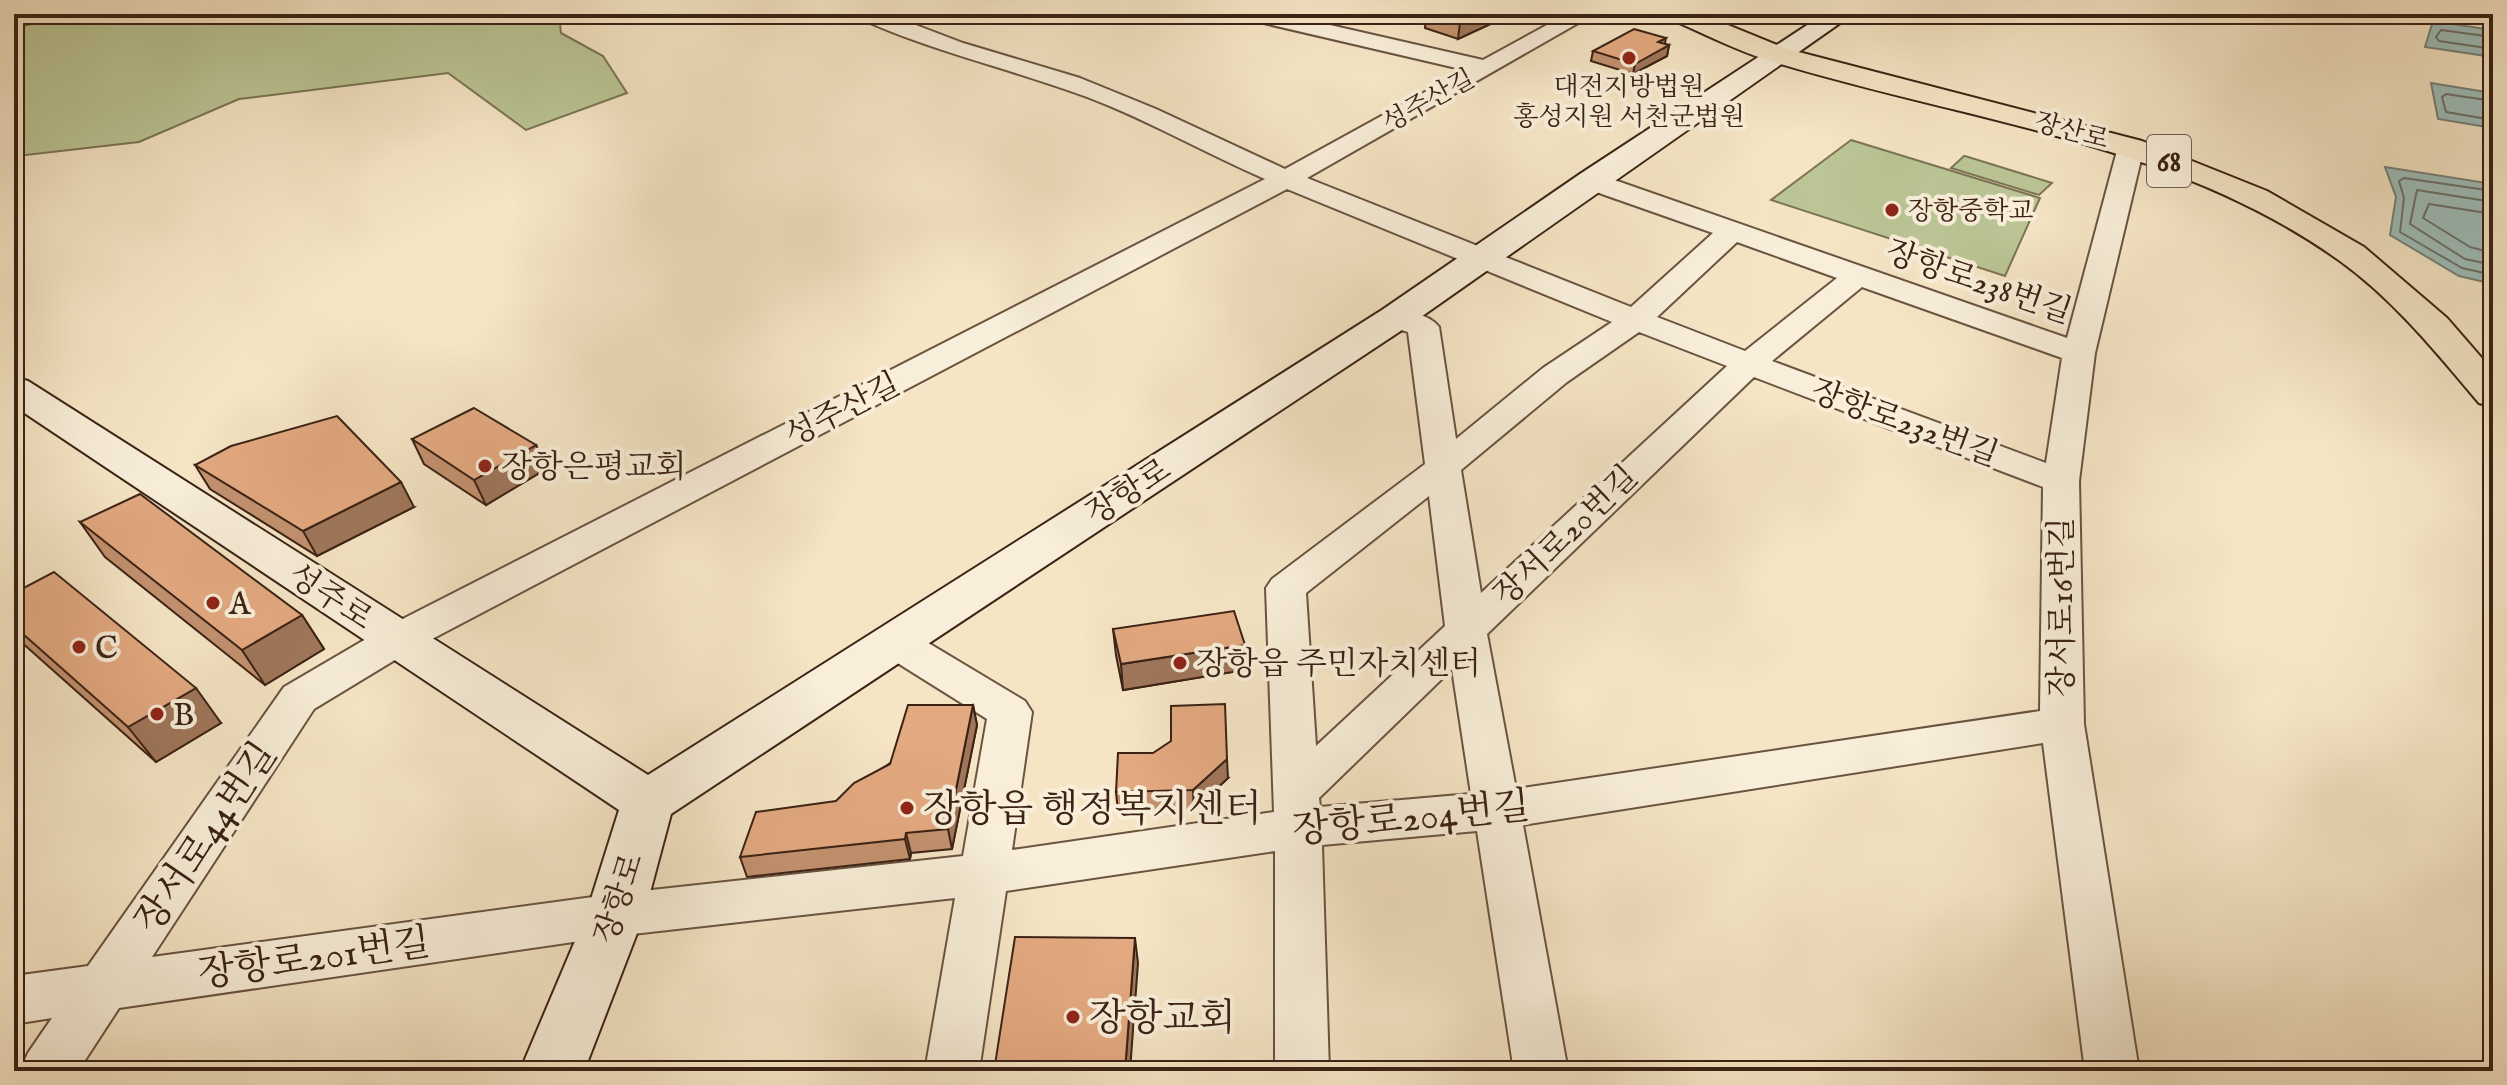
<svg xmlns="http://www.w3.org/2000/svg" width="2507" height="1085" viewBox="0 0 2507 1085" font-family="'IM FELL English','Noto Serif KR',serif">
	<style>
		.green { fill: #bbc595; stroke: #7b7455; stroke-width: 2 }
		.water { fill: #9dbeba; stroke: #768078; stroke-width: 2 }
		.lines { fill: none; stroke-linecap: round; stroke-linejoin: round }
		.shore { stroke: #6c7068; stroke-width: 2 }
		.street-casing { stroke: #6a5341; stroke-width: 4 }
		.secondary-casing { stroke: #3b2215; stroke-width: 4 }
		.primary-casing { stroke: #3b2215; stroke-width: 4 }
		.street { fill: #f8eed9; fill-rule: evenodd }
		.secondary { fill: #f8eed9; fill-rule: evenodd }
		.primary { fill: #f5e5c5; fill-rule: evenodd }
		.wall { fill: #c3916f; stroke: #3b2215; stroke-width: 2 }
		.shaded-wall { fill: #9f765a; stroke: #3b2215; stroke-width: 2 }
		.building { fill: #e3a981; stroke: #3b2215; stroke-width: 2 }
		.poi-dot { fill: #8f2418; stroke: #f8eed9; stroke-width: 3 }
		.labels { text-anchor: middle; stroke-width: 8; stroke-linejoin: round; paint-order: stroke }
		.far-poi-label { font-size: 26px; fill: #3b2215; stroke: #f8eed9 }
		.far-street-label { font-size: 26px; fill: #3b2215; stroke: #f8eed9 }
		.shield { fill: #f8eed9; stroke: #745f50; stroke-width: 2 }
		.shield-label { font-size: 30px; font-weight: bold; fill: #3b2215 }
		.street-label { font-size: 32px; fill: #3b2215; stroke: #f8eed9 }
		.poi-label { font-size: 32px; fill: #3b2215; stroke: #f8eed9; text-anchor: start }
		.near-poi-label { font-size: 38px; fill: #3b2215; stroke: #f8eed9; text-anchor: start }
		.near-street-label { font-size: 38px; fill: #3b2215; stroke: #f8eed9 }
	</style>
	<rect width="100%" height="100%" fill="#f5e5c5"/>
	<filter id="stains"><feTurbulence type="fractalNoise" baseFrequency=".0025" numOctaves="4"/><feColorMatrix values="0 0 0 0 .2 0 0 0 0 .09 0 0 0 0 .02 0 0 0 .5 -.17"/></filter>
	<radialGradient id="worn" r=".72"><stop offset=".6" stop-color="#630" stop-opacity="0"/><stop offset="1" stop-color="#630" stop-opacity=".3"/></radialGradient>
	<!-- green -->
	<path class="green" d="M64,14H559L561,33L603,56L627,93L526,130L448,73L239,99L139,142L17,156L14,154V29Z
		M1851,140L2040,198L2005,276L1771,200Z
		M1964,156H1965L2052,183L2039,195L1951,168Z"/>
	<!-- water -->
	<path class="water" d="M2433,21L2493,30V57L2425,47Z
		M2431,83L2493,93V128L2438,119Z
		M2385,167L2493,184V284L2459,276L2390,235L2396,197Z"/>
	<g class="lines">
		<!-- shore -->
		<path class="shore" d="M2493,37L2441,30L2436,37L2439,41L2493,49
			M2493,101L2446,94L2442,97L2446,112L2493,120
			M2493,191L2404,178L2399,181L2404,198L2400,232L2462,268L2493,275
			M2493,202L2417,190L2410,224L2465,259L2493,265
			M2493,214L2429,204L2423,218L2470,247L2493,253"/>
		<defs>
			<path id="street" d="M858,14H887L963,43L1080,78L1156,109L1285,169L1465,70L1246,19L1243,14H1282L1483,60L1567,14H1594L1307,178L1631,307L1713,233L1582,187L1578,181L1582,175H1600L2067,338L2118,147L2122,142H2140L2144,147L2095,353L2079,481L2084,724L2139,1071H2085L2043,743L1523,825L1568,1071H1514L1477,831L1322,845L1329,1071H1275V851L1006,891L979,1071H925L955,898L615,936L119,1008L78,1071H20L28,1053L52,1018L14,1024V976L88,966L284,687L383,629L1265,179C1205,153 1148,120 1087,97C1012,69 934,52 861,19ZM1287,189L1612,322L1543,368L1456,439L1439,327C1429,313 1400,308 1384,311L1380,318L1384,325L1408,332L1425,464L1272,579L1266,588L1274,812L1012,850L1032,712L1025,701L910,632L895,627L880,632L874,642L880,652L987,719L963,856L615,894L152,957L314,709L413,649ZM1737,242L1837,278L1745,351L1657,317ZM1862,287L2062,358L2046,463L1772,361ZM1639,332L1727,366L1481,593L1461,470L1567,382ZM1754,377L2043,487L2040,711L1516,789L1487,634ZM1429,496L1445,626L1316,746L1306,593ZM1452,669L1471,794L1320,807L1319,798Z"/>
			<path id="secondary" d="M1824,14H1853L1408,326L671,814L644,915L584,1071H520L586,915L619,810L14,406V377L28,381L648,775L1382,310L1580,174Z"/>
			<path id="primary" d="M1667,14H1701L1787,49L2142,141L2267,191L2364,247L2447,318L2493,371V407L2479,403C2437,353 2394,300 2340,261C2173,141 1962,120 1771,61C1737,51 1703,33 1670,19Z"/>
		</defs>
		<!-- street casing -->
		<use href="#street" class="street-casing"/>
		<!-- secondary casing -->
		<use href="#secondary" class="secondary-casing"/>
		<!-- primary casing -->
		<use href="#primary" class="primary-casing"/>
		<!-- street -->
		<use href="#street" class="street"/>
		<!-- secondary -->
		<use href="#secondary" class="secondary"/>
		<!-- primary -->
		<use href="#primary" class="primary"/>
	</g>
	<!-- wall -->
	<path class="wall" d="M1426,14H1499V20L1458,39L1425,28Z
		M1664,44L1669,45L1667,56L1633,74L1591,61L1593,51Z
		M412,439L536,445L546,469L486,505L424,464Z
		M195,465L414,507L317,556L210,489Z
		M80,522L302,615L324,649L265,685L105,557Z
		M14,593L221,723L156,762L19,640L14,633Z
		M1113,629L1245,645V670L1123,690L1116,655Z
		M973,705L977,725L952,849L911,853L910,859L747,877L740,857L836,801Z
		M1228,778L1194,810L1118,812L1116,792Z"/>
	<!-- shaded-wall -->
	<path class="shaded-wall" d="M1461,14H1499V20L1458,39Z
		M1666,38L1664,48L1669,45L1667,56L1633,74L1635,64L1658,42Z
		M536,445L546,469L486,505L474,480Z
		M401,482L414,507L317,556L303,531Z
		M302,615L324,649L265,685L242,650Z
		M1245,645V670L1123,690L1121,664Z
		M196,688L221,723L156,762L128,727Z
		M973,705L977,725L952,849L948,829Z
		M1227,759L1228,778L1194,810L1193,790Z
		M906,833L911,853L910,859L905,839Z
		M1135,938L1138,963L1130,1071H1125Z"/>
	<!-- building -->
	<path class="building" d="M1634,29L1666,38L1658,42L1669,45L1635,64L1593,51Z
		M474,408L536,445L474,480L412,439Z
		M337,416L401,482L303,531L195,465L231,446Z
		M140,494L302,615L242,650L80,522Z
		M54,572L196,688L128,727L14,626V593Z
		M1234,611L1245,645L1121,664L1113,629Z
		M1225,704L1227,759L1193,790L1116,792L1118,753H1153L1171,741V706Z
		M908,705H973L948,829L906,833L905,839L740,857L756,812L836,801L854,783L890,764Z
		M1015,937L1135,938L1125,1071H994Z"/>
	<!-- markers -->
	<g class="poi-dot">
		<circle cx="1629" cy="58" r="8"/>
		<circle cx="1892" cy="210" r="8"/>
		<circle cx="485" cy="466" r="8"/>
		<circle cx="213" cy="603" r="8"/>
		<circle cx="79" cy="647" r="8"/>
		<circle cx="1180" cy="663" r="8"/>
		<circle cx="157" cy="714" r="8"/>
		<circle cx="907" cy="808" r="8"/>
		<circle cx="1073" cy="1017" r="8"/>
	</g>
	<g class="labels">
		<!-- far-poi labels -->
		<g class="far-poi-label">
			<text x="1629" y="95">대전지방법원<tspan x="1629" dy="30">홍성지원 서천군법원</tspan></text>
			<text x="1908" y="219" text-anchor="start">장항중학교</text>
		</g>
		<!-- far-street labels -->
		<g class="far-street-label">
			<text transform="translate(1428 100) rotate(-29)" y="9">성주산길</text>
			<text transform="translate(2072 130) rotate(15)" y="9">장산로</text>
		</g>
		<!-- shield labels -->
		<rect class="shield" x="2147" y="135" width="44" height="52" rx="6"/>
		<g class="shield-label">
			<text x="2169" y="171">68</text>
		</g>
		<!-- street labels -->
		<g class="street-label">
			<text transform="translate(1979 281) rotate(19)" y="11">장항로238번길</text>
			<text transform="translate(842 409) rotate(-27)" y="11">성주산길</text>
			<text transform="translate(1905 422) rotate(20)" y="11">장항로232번길</text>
			<text transform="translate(1128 491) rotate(-33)" y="11">장항로</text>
			<text transform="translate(1565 535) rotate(-44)" y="11">장서로20번길</text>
			<text transform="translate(331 596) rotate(33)" y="11">성주로</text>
			<text transform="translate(2061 607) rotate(-90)" y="11">장서로16번길</text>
			<text transform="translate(618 898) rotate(-72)" y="11">장항로</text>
		</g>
		<!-- poi labels -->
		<g class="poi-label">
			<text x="501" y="477">장항은평교회</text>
			<text x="229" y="614">A</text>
			<text x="95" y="658">C</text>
			<text x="1196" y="674">장항읍 주민자치센터</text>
			<text x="173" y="725">B</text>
		</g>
		<!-- near-poi labels -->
		<g class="near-poi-label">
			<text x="923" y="821">장항읍 행정복지센터</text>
			<text x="1089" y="1030">장항교회</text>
		</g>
		<!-- near-street labels -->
		<g class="near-street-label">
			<text transform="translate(1411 817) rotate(-6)" y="13">장항로204번길</text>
			<text transform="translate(205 837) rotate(-56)" y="13">장서로44번길</text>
			<text transform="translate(314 957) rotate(-8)" y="13">장항로201번길</text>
		</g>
	</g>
	<!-- margin -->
	<rect width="2507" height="1085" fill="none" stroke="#f5e5c5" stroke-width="48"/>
	<rect x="16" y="16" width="2475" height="1053" fill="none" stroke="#3b2215" stroke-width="4"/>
	<rect x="24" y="24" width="2459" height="1037" fill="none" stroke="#3b2215" stroke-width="2"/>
	<rect width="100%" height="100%" filter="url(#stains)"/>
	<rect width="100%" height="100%" fill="url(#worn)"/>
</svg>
